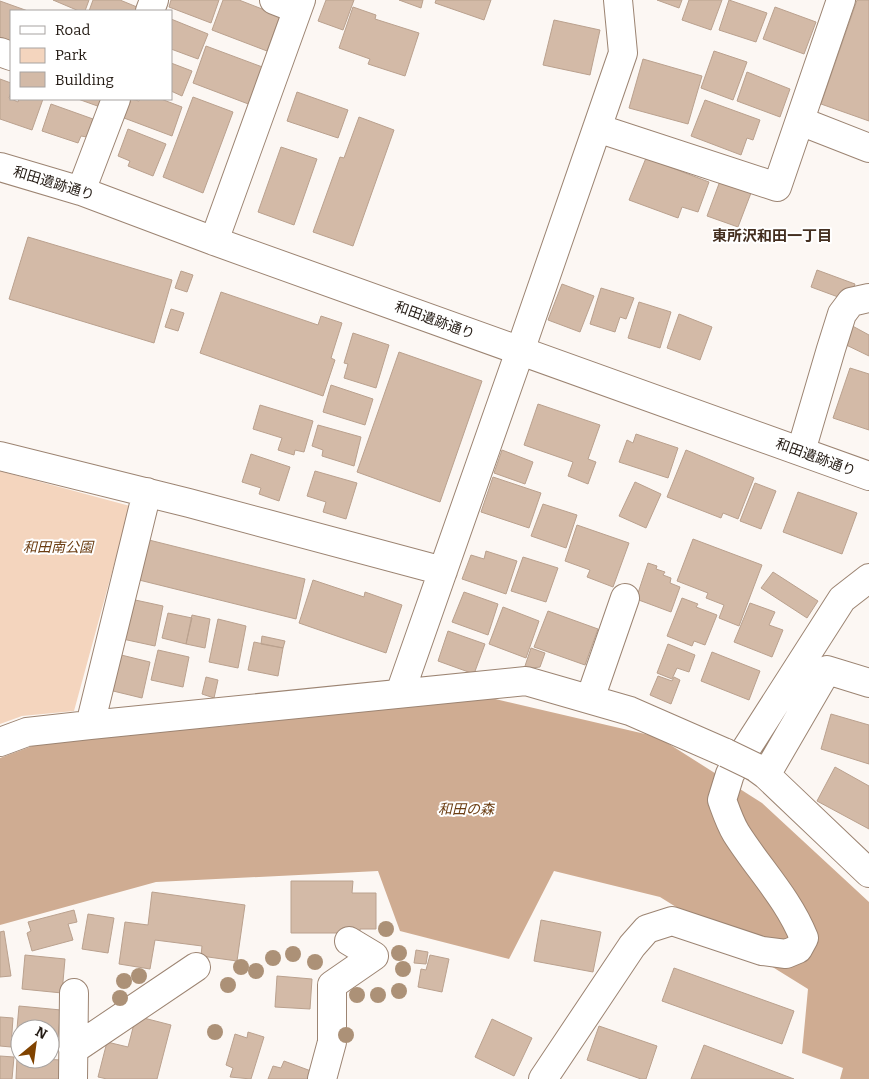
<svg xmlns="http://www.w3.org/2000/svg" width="869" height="1079" viewBox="0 0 869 1079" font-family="Bitter,'Noto Sans JP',serif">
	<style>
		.green { fill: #f4d5be }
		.forest { fill: #cfac92 }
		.building { fill: #d3baa7; stroke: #baa18e }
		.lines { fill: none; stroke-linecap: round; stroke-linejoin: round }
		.minor-casing { stroke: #9c8472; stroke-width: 30 }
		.minor { stroke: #fff; stroke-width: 28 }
		.minor-bridge-casing { stroke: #9c8472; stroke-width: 30; stroke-linecap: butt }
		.minor-bridge { stroke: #fff; stroke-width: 28 }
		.tree { fill: #ac9177 }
		.labels { text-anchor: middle; stroke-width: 4; stroke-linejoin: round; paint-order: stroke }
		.street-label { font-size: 14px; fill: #231a13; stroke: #fff }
		.park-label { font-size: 14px; font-style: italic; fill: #6b3d12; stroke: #fff }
		.neighbourhood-label { font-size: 15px; font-weight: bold; fill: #442f20; stroke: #fff }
	</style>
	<rect width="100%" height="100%" fill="#fcf7f3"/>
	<!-- green -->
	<path class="green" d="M0,471L130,506L74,711L22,716L0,724Z"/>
	<!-- forest -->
	<path class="forest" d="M491,698L658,737L762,803L869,902V1079H840L843,1068L802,1053L808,989L660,897L554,871L509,959L400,931L378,871L156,882L0,925V758L46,741L226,726Z"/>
	<!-- building -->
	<path class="building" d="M53,0H89L85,11H79Z
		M93,0H120L137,7L135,11H89Z
		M171,0H219L211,23L169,7Z
		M223,0H239L280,16L267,51L212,30Z
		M326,0H354L343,30L318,21Z
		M399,0H423L421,8Z
		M436,0H491L484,20L435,3Z
		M657,0H682L679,8Z
		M689,0H722L711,30L682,20Z
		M729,0L767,13L756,42L719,30Z
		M857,0H869V121L821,104Z
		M0,1L28,11H11V43L0,39Z
		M353,7L376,15L375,19L419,33L405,76L368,64L370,59L339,48Z
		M775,7L816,22L804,54L763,39Z
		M171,19L208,34L198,59L171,49Z
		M554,20L600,30L590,75L543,65Z
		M206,46L265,68L251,105L193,83Z
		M714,51L747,62L733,100L701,88Z
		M643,59L702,76L688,124L629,108Z
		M171,63L192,71L182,96L171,91Z
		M747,72L790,89L780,117L737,101Z
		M0,79L11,83V92L9,98L18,102L19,99H43L32,130L0,119Z
		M297,92L348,110L338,138L287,121Z
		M193,97L233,112L203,193L163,177Z
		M78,99H106L103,108Z
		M131,99L139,101L140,99H161L182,107L172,136L124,118Z
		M705,100L760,120L753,140L747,138L741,155L691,136Z
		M51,104L93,119L87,137L81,136L78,143L42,131Z
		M359,117L394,130L353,246L313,232L340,157L344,158Z
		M128,129L166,144L153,176L128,166L130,161L118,156Z
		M281,147L317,159L294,225L258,212Z
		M646,158L709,182L698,212L682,207L678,218L629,200Z
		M720,181L751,193L738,227L707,216Z
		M28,237L172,280L154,343L9,299Z
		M817,270L855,284L849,301L811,287Z
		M181,271L193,275L187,292L175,288Z
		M562,284L594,296L580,332L548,320Z
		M601,288L634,298L626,319L620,317L615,332L590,324Z
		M221,292L318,325L321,316L342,323L331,358L335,360L323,396L200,353Z
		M639,302L671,312L660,348L628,338Z
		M171,309L184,313L178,331L165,327Z
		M679,314L712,327L700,360L667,348Z
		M847,323L869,335V356L838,341Z
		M353,333L389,345L376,388L344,378L348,364L344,363Z
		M399,352L482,381L440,502L357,472Z
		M850,368L869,374V430L833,418Z
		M331,385L373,399L365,425L323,412Z
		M538,404L600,425L588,459L596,462L588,484L568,476L573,462L524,445Z
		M260,405L313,421L304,452L295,450L294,455L278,450L282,438L253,429Z
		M318,425L361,437L354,466L322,456L323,450L312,446Z
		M636,434L678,448L668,478L619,462L627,440L633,443Z
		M502,450L533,462L525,484L494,473Z
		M686,450L754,478L738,519L723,513L721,518L667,497Z
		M251,454L290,467L279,501L259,494L261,488L242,482Z
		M315,471L357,483L346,519L323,512L326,502L307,496Z
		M493,477L541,493L529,528L481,512Z
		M635,482L661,494L646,528L619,516Z
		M755,483L776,491L761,529L740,521Z
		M798,492L857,513L842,554L783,532Z
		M543,504L577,515L566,548L531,536Z
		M577,525L629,543L613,587L587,577L590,570L565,561Z
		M145,539L305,579L296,619L135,579Z
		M693,539L762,565L739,626L719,618L724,605L706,598L708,593L677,581Z
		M486,551L517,561L506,594L462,579L471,555L484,559Z
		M523,557L558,568L546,602L511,591Z
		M648,563L657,566L656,569L665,572L663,575L671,578L670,583L680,587L671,612L636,599Z
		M773,572L818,601L807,618L761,588Z
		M313,580L364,597L365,592L402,605L386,653L299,623Z
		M464,592L498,604L488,635L452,622Z
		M126,598L163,606L155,646L118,638Z
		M682,598L698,604L696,607L717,615L705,645L694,641L692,646L667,636Z
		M750,603L775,612L769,625L783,630L772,657L734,642Z
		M503,607L539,621L526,658L489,644Z
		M548,611L598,629L585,665L534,647Z
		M168,613L192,618L186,644L162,638Z
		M192,615L210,619L205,648L186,644Z
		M218,619L246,626L238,668L209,662Z
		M448,631L485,644L474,674L438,661Z
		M262,636L285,641L283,648L261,644Z
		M254,642L283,648L278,676L248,670Z
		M668,644L695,655L689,672L677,668L672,679L657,673Z
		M531,648L545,653L540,667L524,669Z
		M158,650L189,657L183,687L151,680Z
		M712,652L760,671L749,700L701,681Z
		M117,654L150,662L142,698L109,690Z
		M658,676L672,681L674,677L680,680L671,704L650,695Z
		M206,677L218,680L214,698L202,694Z
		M831,714L869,725V764L821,749Z
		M835,767L869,786V829L817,801Z
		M291,881H353L352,893H376V929H360V933H291Z
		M152,892L245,905L237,961L201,956L202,946L155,940L150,969L119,964L125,922L148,925Z
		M74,910L77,922L68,924L73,940L32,951L27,933L31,931L28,922Z
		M88,914L114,918L108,953L82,949Z
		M541,920L601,932L593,972L534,961Z
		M4,931L11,976L0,977V932Z
		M416,950L428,952L426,964L414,963Z
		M25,955L65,959L62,993L22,989Z
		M430,955L449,959L442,992L418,987L421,969L426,970Z
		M674,968L794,1011L782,1044L662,1001Z
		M277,976L312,979L310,1009L275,1007Z
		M19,1006L61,1010L57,1045L50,1044V1029H20V1041L16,1040Z
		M136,1016L171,1025L157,1079H107L98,1077L107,1042L128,1047Z
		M0,1017L13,1018L11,1047L0,1046Z
		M492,1019L532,1038L514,1076L475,1057Z
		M599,1026L657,1046L646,1079H641L587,1060Z
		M248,1032L264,1037L251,1079L230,1077L233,1068L226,1065L235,1034L247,1038Z
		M704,1045L794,1079H691Z
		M0,1056L14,1057L12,1079H0Z
		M17,1058L62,1060V1079H16Z
		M284,1061L311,1071L308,1079H268L273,1066L281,1068Z"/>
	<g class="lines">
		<defs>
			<path id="minor" d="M274,0L297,9
				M150,11L154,0
				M0,52L11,56
				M800,121L869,148
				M597,128L777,187L841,0
				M0,167L81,191L214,241L869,476
				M81,191L116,99
				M214,241L301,0
				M801,451L831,349L842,314L851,302L869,298
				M0,456L189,503L443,571
				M400,693L520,351L623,53L618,0
				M590,699L625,598
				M90,725L147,492
				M0,742L27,732L90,725L526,681L630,711L726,753
				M755,767L766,775L827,670L869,683
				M766,775L869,873
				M73,1050L196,967
				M73,1079L74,993
				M322,1079L332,1042V985L374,956L349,941
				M543,1079L632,946L647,929L672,921L762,951L786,954L798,949L804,938C788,898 758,868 736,833C730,823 726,811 722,800L730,774L842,599L869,578"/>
		</defs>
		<!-- minor casing -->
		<use href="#minor" class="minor-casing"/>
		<!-- minor -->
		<use href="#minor" class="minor"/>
		<defs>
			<path id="minor-bridge" d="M726,753L755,767"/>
		</defs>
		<!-- minor-bridge casing -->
		<use href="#minor-bridge" class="minor-bridge-casing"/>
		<!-- minor-bridge -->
		<use href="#minor-bridge" class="minor-bridge"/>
	</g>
	<!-- trees -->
	<g class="tree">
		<circle cx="386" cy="929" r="8"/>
		<circle cx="399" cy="953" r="8"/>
		<circle cx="293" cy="954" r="8"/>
		<circle cx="273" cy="958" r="8"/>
		<circle cx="315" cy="962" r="8"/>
		<circle cx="241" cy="967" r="8"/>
		<circle cx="403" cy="969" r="8"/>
		<circle cx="256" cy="971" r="8"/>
		<circle cx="139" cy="976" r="8"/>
		<circle cx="124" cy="981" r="8"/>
		<circle cx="228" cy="985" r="8"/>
		<circle cx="399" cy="991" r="8"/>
		<circle cx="357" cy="995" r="8"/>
		<circle cx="378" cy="995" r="8"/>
		<circle cx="120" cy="998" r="8"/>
		<circle cx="215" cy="1032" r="8"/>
		<circle cx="346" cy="1035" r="8"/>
	</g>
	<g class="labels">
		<!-- street labels -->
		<g class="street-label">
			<text transform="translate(54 183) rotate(17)" y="5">和田遺跡通り</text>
			<text transform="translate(435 320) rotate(20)" y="5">和田遺跡通り</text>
			<text transform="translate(816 457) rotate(20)" y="5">和田遺跡通り</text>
		</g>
		<!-- park labels -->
		<g class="park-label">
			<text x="58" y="552">和田南公園</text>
			<text x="466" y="814">和田の森</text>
		</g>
		<!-- neighbourhood labels -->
		<g class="neighbourhood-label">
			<text x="772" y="241">東所沢和田一丁目</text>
		</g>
	</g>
	<!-- legend -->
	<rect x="10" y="10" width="162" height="90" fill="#ffffff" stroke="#a7a3a1"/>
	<rect x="20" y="26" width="25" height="8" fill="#ffffff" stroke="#a7a3a1"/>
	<text x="55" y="35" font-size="15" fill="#231a13">Road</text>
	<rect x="20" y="48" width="25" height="15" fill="#f4d5be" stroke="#a7a3a1"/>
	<text x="55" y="60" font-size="15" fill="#231a13">Park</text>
	<rect x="20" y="72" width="25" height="15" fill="#d3baa7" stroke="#a7a3a1"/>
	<text x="55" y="85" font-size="15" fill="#231a13">Building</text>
	<!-- north arrow -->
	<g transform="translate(35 1044) rotate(29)"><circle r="24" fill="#ffffff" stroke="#a7a3a1"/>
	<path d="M0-4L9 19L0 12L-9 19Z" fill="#804300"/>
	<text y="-8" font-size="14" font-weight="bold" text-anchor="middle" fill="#231a13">N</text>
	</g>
</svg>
